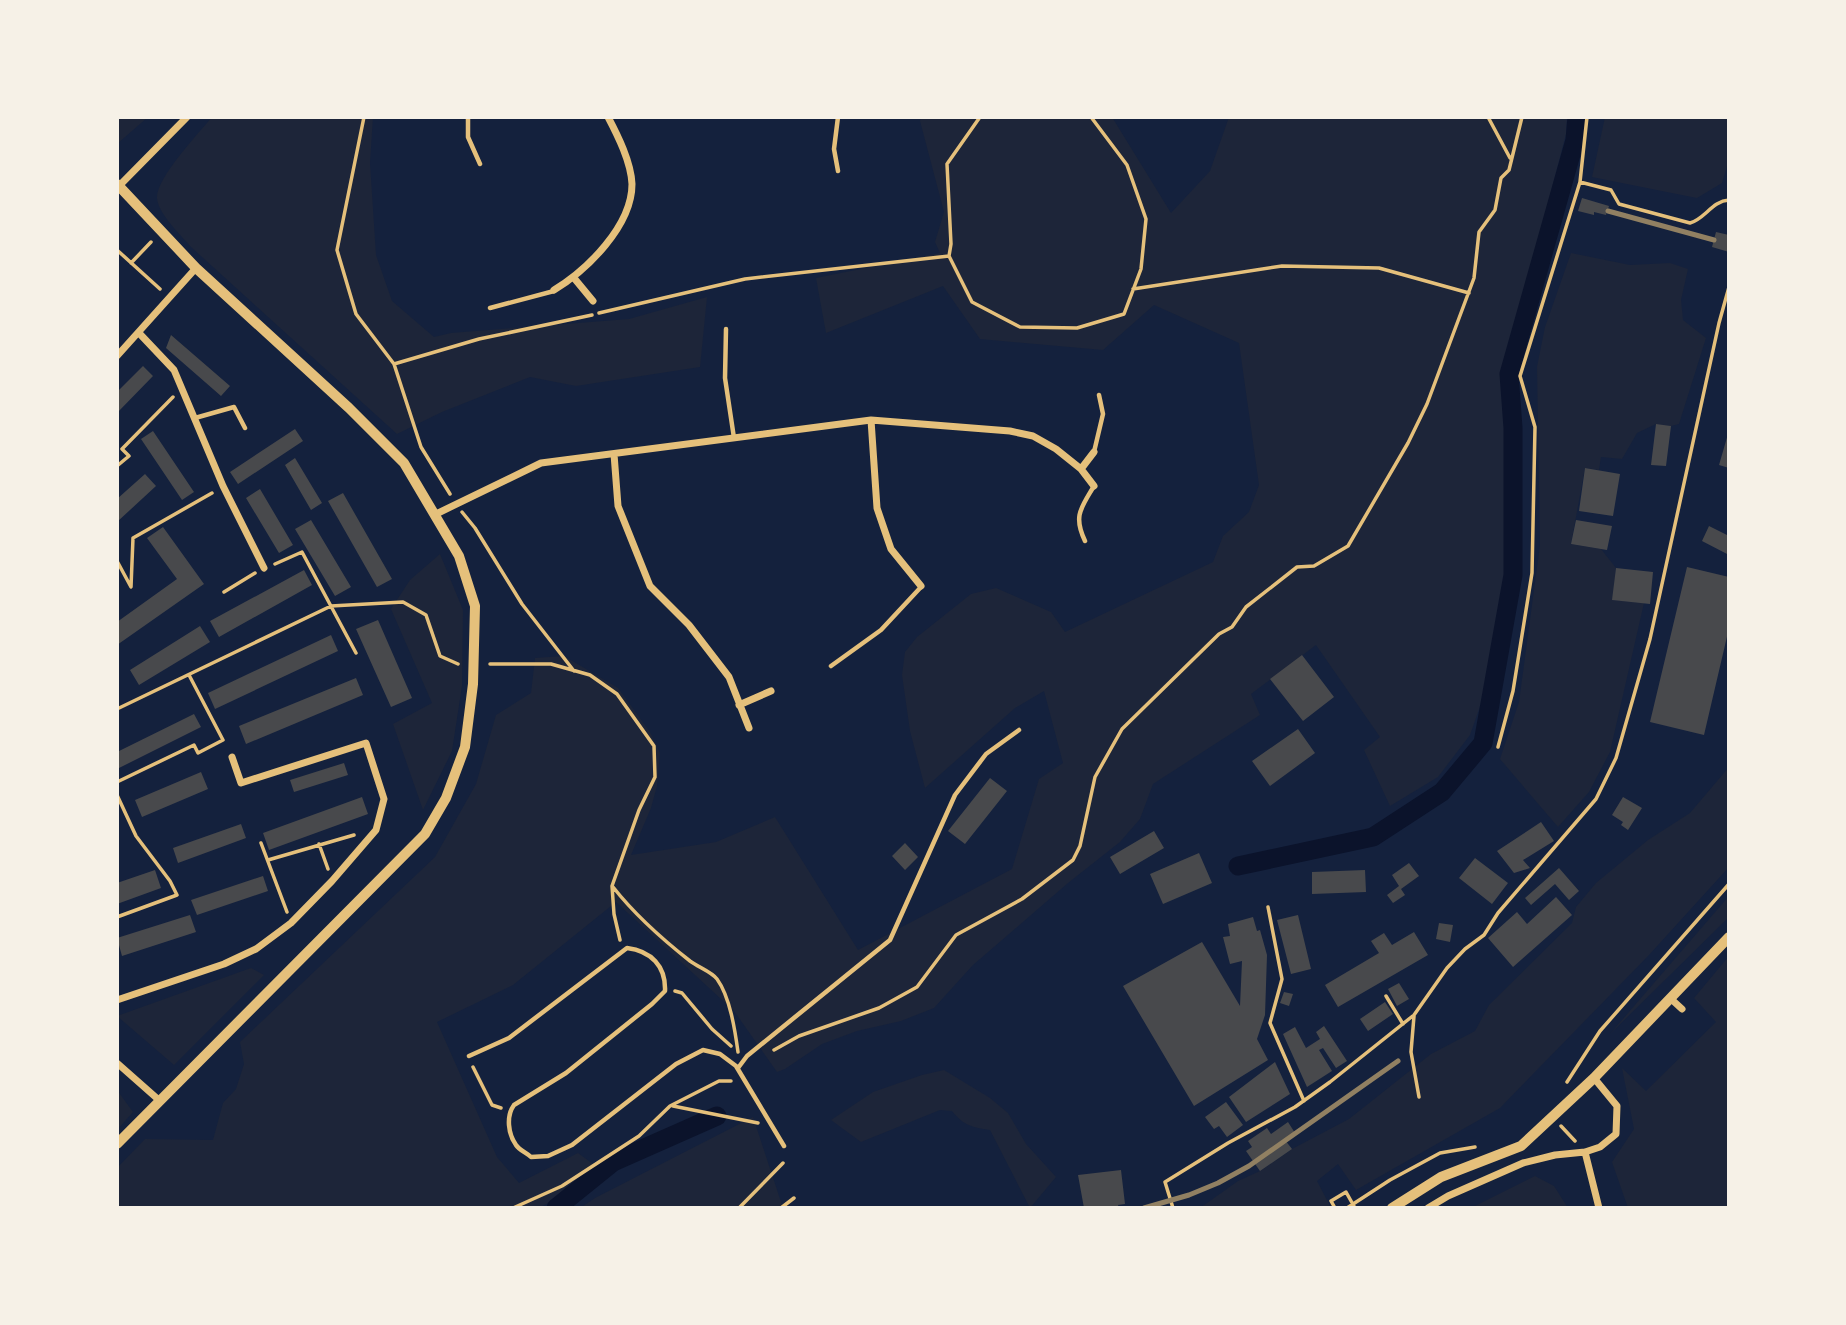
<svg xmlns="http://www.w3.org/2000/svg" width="1846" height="1325" viewBox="0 0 1846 1325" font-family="'Fira Sans Condensed',sans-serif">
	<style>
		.green { fill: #1d2539 }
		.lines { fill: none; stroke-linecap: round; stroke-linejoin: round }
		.canal { stroke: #0b132b; stroke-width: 19 }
		.building { fill: #48494c }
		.path { stroke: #e5c07b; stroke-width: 3.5 }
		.service { stroke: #e5c07b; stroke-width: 4.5 }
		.minor { stroke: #e5c07b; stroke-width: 7 }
		.tertiary { stroke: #e5c07b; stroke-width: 10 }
		.rail { stroke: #918062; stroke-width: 5 }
	</style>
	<rect width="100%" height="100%" fill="#14213d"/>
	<!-- green -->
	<path class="green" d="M117,117H148L117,144Z
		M212,117H373L370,163L376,255L392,301L434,337L451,333L629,319L707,297L700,367L576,386L530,377L442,412L397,434L191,247C181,235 158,214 157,198C156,178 199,133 212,117Z
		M921,117H1112L1171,213L1210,171L1229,117H1567L1566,134L1513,338L1502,394L1514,473L1510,578L1490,678L1470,735L1438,777L1390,806L1364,750L1380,737L1316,645L1251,694L1260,715L1153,784L1140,819L1120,842L1068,883L973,965L934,1008L901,1021L857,1031L822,1044L785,1069L777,1072L734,1011L616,902L513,985L437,1022L497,1157L519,1183L578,1153L608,1175L538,1208H117V1168L145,1139L213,1140L223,1103L236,1089L244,1064L240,1042L435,857L476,784L496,715L531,693L535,658L564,656L618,688L650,732L660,753L657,786L651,808L631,855L716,842L775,817L858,950L1012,869L1039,779L1063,763L1044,691L1015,708L925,788L910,731L902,675L905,652L917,637L971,594L996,588L1051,612L1065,632L1213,562L1223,536L1249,512L1259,485L1239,343L1154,305L1103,350L980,339L943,286L826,333L816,278L940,253L935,242L944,212L920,121Z
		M1605,117H1729V160L1722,183L1697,198L1592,177Z
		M1571,253L1630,265L1670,263L1688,269L1681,300L1683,320L1706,338L1679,424L1671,426L1656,424L1637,433L1622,459L1601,457L1599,470L1585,468L1571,544L1601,549L1616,568L1613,600L1644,603L1610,752L1589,792L1558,827L1500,759L1519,702L1540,545L1537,367L1545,327Z
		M440,554L463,610L462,686L452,751L423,810L393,724L432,703L391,609L410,580Z
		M1729,767V867L1649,955L1500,1108L1356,1190L1338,1164L1317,1181L1330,1206L1328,1208H1200L1238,1181L1260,1171L1292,1149L1349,1119L1431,1054L1475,1031L1489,1005L1572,923L1576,907L1596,883L1648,840L1690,813Z
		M1729,896V917L1610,1034Z
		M1729,956V1208H1628L1612,1162L1634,1129L1622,1068L1646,1091L1716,1022L1694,998Z
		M251,968L264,975L174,1065L117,1016Z
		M944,1070L990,1098L1008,1113L1026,1144L1056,1177L1030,1208L990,1130C972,1127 964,1126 952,1111L940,1110L861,1142L831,1120L873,1092L922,1075Z
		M117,1090L133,1112L117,1130Z
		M753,1117L783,1208H580L595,1198Z
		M1535,1176L1554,1186L1568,1208H1471Z"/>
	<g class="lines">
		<!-- canal -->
		<path class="canal" d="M1238,866L1373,837L1442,792L1483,743L1513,575V428L1509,374L1575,140L1577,117
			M556,1208L613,1162L717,1116"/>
	</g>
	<!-- building -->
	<path class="building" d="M1582,198L1609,206L1606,215L1594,212V215L1578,211Z
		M1716,232L1729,235V252L1712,247Z
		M171,335L230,386L221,396L166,348Z
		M143,366L153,376L117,413V392Z
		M1656,424L1671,426L1666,466L1651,465Z
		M295,429L303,441L238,484L230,472Z
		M153,431L194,492L182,500L141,439Z
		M1728,434H1729V468L1719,465Z
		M295,458L322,503L311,510L285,465Z
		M1585,468L1620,474L1613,516L1579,511Z
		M145,474L156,486L117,522V499Z
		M260,489L293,545L279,553L246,498Z
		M343,493L392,579L377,587L328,501Z
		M311,520L351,587L335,596L295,529Z
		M1576,520L1612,526L1607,550L1571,544Z
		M1709,526L1729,536V555L1702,541Z
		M163,527L204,584L117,645V622L177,579L147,538Z
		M1687,567L1729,577V628L1704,735L1650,722Z
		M1616,568L1653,572L1650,604L1612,600Z
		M304,570L312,585L219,637L210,621Z
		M378,620L412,698L391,707L356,629Z
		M200,626L210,642L139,685L130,670Z
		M331,635L338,651L215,709L208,693Z
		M1302,655L1334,697L1303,721L1270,679Z
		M356,678L363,695L246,744L239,726Z
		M194,714L201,727L117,769V752Z
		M1298,729L1315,753L1270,786L1252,761Z
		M344,763L348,775L294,792L290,780Z
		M201,772L208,789L142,817L135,800Z
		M990,778L1007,791L965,844L948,831Z
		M362,797L368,814L269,850L263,833Z
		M1623,797L1642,808L1628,830L1621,825L1623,822L1612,815Z
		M1541,822L1554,841L1523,860L1530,868L1514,873L1497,851Z
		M241,824L246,838L178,863L173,848Z
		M1154,831L1164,848L1120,874L1110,857Z
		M905,843L918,857L905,870L892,856Z
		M1199,853L1212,883L1163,904L1150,874Z
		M1475,858L1508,883L1492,904L1459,878Z
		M1409,863L1419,876L1401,889L1405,895L1393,903L1387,895L1399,886L1392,875Z
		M1559,868L1579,891L1569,900L1555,884L1531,905L1525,898Z
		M155,870L161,888L117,904V883Z
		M1365,870L1366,892L1312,894V872Z
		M263,876L268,891L197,915L191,900Z
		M1556,897L1572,915L1513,967L1488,938L1517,912L1527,924Z
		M190,915L196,932L122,956L117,938Z
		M1298,915L1311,969L1291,974L1277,920Z
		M1253,917L1257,931L1260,930L1267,955L1265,1015L1257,1039L1268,1060L1194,1106L1123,986L1202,942L1240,1006L1242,961L1230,964L1223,937L1230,936L1228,924Z
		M1439,923L1453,925L1450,942L1436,939Z
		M1414,932L1428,955L1338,1007L1325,985L1379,953L1371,941L1384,933L1392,945Z
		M1399,983L1409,999L1397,1006L1388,989Z
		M1284,992L1293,994L1289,1006L1280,1003Z
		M1385,1002L1393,1014L1368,1031L1360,1019Z
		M1324,1026L1347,1061L1336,1068L1323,1048L1319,1050L1332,1071L1307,1087L1283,1034L1295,1027L1306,1048L1320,1039L1316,1032Z
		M1275,1062L1290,1094L1246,1122L1229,1097Z
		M1226,1102L1243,1125L1227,1137L1219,1126L1214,1129L1205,1117Z
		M1288,1122L1295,1133L1285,1140L1292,1149L1260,1171L1246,1151L1252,1147L1248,1141L1267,1128L1271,1134Z
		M1121,1170L1125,1204L1118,1205L1119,1208H1084L1078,1175Z"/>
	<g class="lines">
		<!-- path -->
		<path class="path" d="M364,117L337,250L356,314L394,364L421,447L450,494
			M980,117L947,164L951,244L949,256L972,302L1020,327L1077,328L1124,314L1141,269L1146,219L1127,165L1091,117
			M1488,117L1510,158
			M1580,182L1611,190L1619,204L1690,223C1705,219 1712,201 1729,200
			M117,250L160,289
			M131,263L151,242
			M1133,289L1282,266L1379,268L1469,293
			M599,313L745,279L949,256
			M394,364L479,339L592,315
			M117,466L129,456L122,449L173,397
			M462,512L475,528L522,604L574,671
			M117,561L131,587L133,538L212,493
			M275,564L302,552L356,653
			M224,592L255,573
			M490,664H551L590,675L617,694L654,746L655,777L639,810L612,886L614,914L620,940
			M117,709L331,606L403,602L426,615L440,656L458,664
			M1498,747L1513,691L1532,573L1535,427L1520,376L1580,182L1587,117
			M117,782L194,745L198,753L223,740L189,675
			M117,795L136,836L170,881L177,895L117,917
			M261,843L287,912
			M319,844L328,869
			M268,860L354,835
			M613,887C635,915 662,939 690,961C698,967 712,972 717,979C730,997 735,1030 738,1052
			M1268,907L1282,979L1270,1023L1304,1101
			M675,991L682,993L712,1029L731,1046
			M1386,996L1403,1024
			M1414,1016L1411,1052L1419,1097
			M774,1050L799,1036L879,1008L917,987L956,935L1022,899L1073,860L1080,846L1095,777L1122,729L1219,634L1232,627L1246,607L1297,567L1314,566L1348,546L1408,443L1427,404L1474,278L1479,232L1495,210L1501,178L1509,170L1522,117
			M473,1067L492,1105L501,1108
			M1567,1082L1600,1031L1729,884
			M673,1106L758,1123
			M1561,1126L1575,1141
			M513,1208L562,1186L639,1136L670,1106L719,1081H731
			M739,1208L783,1163
			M781,1208L794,1198
			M1173,1208L1165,1182L1228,1143L1295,1107L1330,1082L1414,1015L1447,968L1465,949L1484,935L1498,913L1596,799L1616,758L1650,639L1719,323L1729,287
			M1335,1208L1331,1201L1346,1192L1355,1208
			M1347,1208L1390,1180L1440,1153L1475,1147"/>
		<!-- service -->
		<path class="service" d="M468,117V137L480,164
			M838,117L834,149L838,171
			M490,308L554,291
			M726,329L725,378L734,438
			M195,418L234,407L245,428
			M1094,452L1103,414L1099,395
			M1085,541C1073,516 1081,508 1094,486
			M831,666L881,630L921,587
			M469,1056L509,1038L627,948C651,951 666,966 665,991L652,1004L566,1073L514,1105C506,1116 508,1134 516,1145C519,1150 527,1153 531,1157L548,1156L572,1145L676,1064L703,1050L720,1054L736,1066L784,1146
			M738,1068L747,1056L890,940L955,795L986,754L1019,730"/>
		<!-- minor -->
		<path class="minor" d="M119,186L187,117
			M574,278L593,301
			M554,290C587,270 632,226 632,184C631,162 618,136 608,117
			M139,333L174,370L223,486L264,568
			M117,356L196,268
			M871,420L877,508L891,549L921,586
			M614,454L618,506L650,586L689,625L729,677L749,728
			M1081,469L1094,452
			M436,514L541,463L871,420L1010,431L1033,436L1056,449L1081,469L1094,486
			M739,705L771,691
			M1670,998L1682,1009
			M117,1000L224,964L256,949L291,923L332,881L376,830L384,799L366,743L241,783L232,757
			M117,1063L160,1101
			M1585,1152L1599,1208
			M1428,1208L1448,1196L1523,1163L1555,1155L1585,1152L1600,1147L1616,1134L1617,1106L1594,1078"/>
		<!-- tertiary -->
		<path class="tertiary" d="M117,184L196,268L349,408L404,463L459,556L475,606L473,684L465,747L446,798L425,834L117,1144
			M1392,1208L1441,1177L1521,1146L1594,1078L1729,937"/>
		<!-- rail -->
		<path class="rail" d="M1608,211L1714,240
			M1144,1208L1189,1195L1218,1183L1249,1166L1398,1061"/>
	</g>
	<!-- border -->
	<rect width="1846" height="1325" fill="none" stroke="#f6f1e7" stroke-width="238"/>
</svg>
